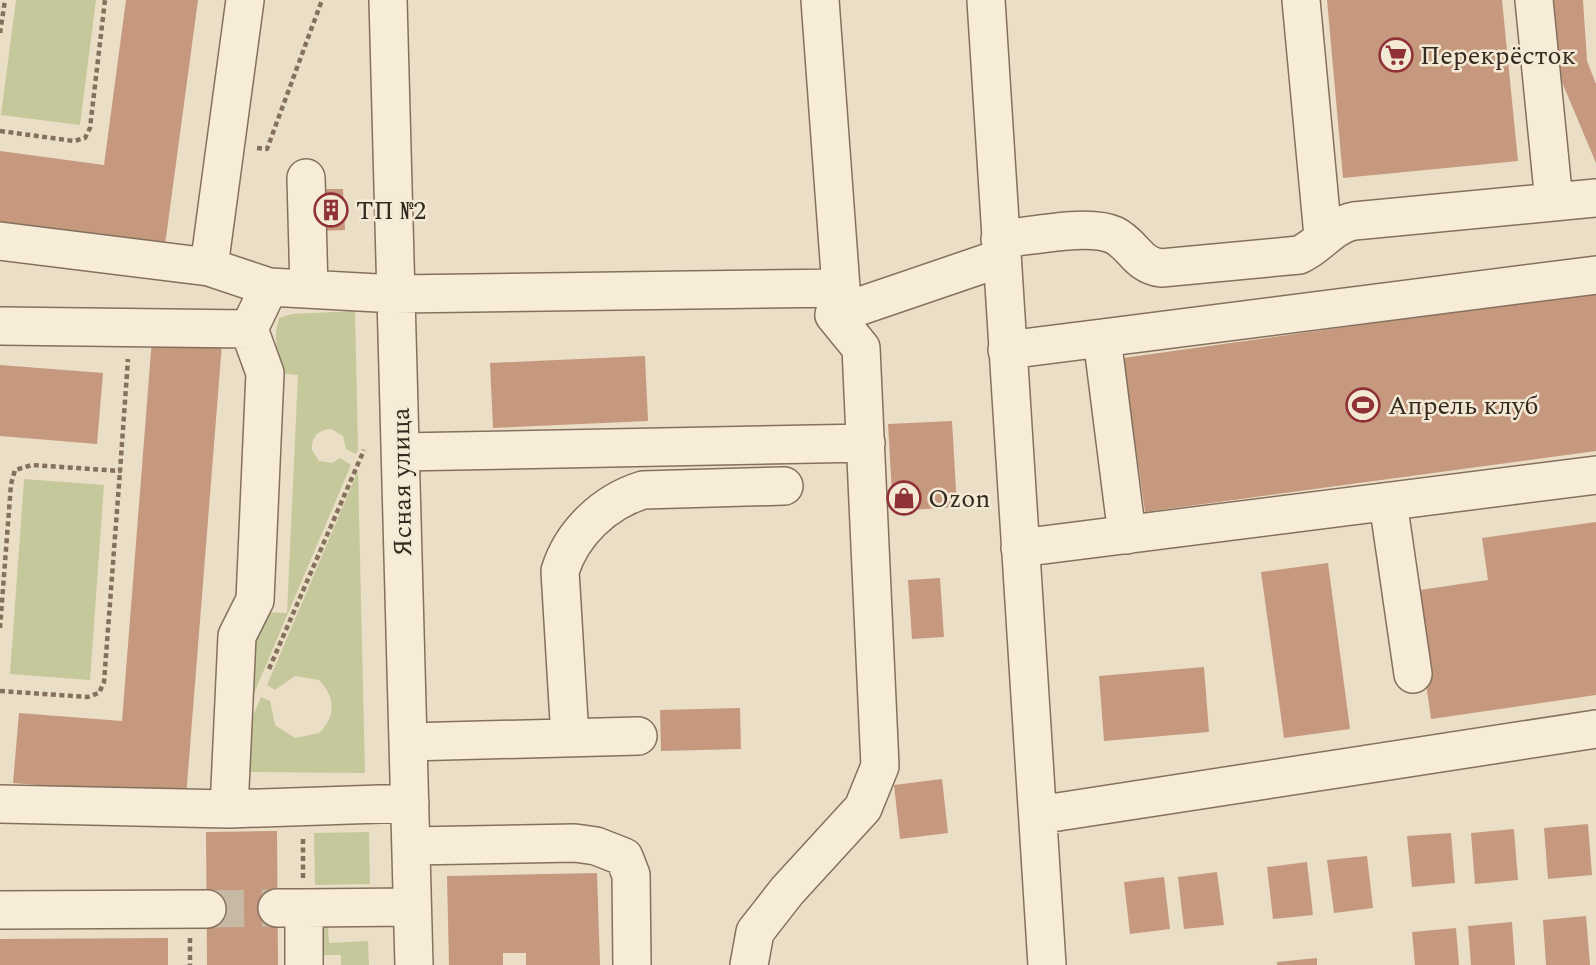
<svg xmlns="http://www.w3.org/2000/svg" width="1596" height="965" viewBox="0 0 1596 965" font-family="Spectral,serif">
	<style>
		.green { fill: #c5c89a }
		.building { fill: #c6997f }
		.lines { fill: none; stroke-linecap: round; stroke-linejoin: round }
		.minor-tunnel { stroke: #c7baa5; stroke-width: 37; stroke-dasharray: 37 18; stroke-linecap: butt }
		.minor-casing { stroke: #85705d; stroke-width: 40 }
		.path { stroke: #85705d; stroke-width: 4.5; stroke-dasharray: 5 3.5; stroke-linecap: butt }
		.minor { stroke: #f6ecd8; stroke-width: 37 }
		.labels { text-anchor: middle; stroke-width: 5; stroke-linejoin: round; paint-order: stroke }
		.poi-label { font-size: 26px; fill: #362920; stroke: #f3e9d5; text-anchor: start }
		.street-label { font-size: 26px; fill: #362920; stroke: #f3e9d5 }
	</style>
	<rect width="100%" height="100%" fill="#ebdec6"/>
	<!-- green -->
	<path class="green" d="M16,0H96L80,125L1,115Z
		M355,311L358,450L356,454L346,449L343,436L331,429C318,430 311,437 312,450L319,461L332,463L340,458L351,465L246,712L248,638L266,612L287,613L298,375L277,373L276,331L279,318L292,314Z
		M358,471L365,773L244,772L245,735L261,697L270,701L275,725L295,738L319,733C336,716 336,698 319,680L295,676L275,690L267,685Z
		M24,479L104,485L90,680L10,674Z
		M369,832L370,884L315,885L314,833Z
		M328,925L329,943L368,941L369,965H341V955H316V926Z"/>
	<!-- building -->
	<path class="building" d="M126,0H198L165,245L0,223V151L104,165Z
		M1327,0H1502L1518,161L1343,178Z
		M1545,0H1583L1587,61L1596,84V163L1556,68Z
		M318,189H343L345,230L320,231Z
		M1596,292V451L1145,512L1123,358Z
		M152,339L222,344L186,797L13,783L19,713L122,721Z
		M645,356L648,421L493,428L490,363Z
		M0,365L103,373L97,444L0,436Z
		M952,421L957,507L893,511L888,424Z
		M1596,522V695L1431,719L1413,591L1488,580L1482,538Z
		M1328,563L1350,729L1284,738L1261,572Z
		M940,578L944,637L912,639L908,580Z
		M1204,667L1209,732L1104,741L1099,676Z
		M740,708L741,749L661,751L660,710Z
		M942,779L948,833L900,839L894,785Z
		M1588,824L1592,875L1548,879L1544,828Z
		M1514,829L1518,880L1475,884L1471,833Z
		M277,831L278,965H207L206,832Z
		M1451,833L1455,883L1412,887L1407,836Z
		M1367,856L1373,908L1334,913L1327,860Z
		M1307,862L1313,915L1273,919L1267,867Z
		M1217,872L1224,925L1184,929L1178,877Z
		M597,873L600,965H526V953H503V965H449L447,876Z
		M1164,877L1170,929L1130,934L1124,882Z
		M1586,916L1590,965H1546L1543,920Z
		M1512,922L1515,965H1471L1468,926Z
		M1456,928L1459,965H1415L1412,932Z
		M168,938V965H0V939Z
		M1317,958V965H1277V962Z"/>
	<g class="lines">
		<!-- minor-tunnel -->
		<path class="minor-tunnel" d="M207,909L277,908"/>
		<defs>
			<path id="minor" d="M388,0L414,965
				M986,0L1047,965
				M1301,0L1323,236
				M1534,0L1554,202
				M306,178L309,289
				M1000,239C1029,237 1088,223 1114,235C1134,245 1137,265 1161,268L1299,255C1320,246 1330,226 1354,221L1596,198
				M0,241L209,267L269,287
				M209,267L245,0
				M834,315L1001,258
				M0,326L249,329L269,287L396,294L841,288
				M1007,350L1102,338
				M401,452L866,443
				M1388,502L1413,674
				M1127,535L1102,338L1596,275
				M1020,548L1596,475
				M570,738L560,571C572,533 604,502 643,490L784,486
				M408,742L638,736
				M0,804L229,809L410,803
				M229,809L237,636L255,600L265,373L249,329
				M1038,815L1596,729
				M411,846L575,843L596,846L624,857L631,875L632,965
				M277,908H304V965
				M304,908L412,907
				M0,910L207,909
				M749,965L755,932L787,891L863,808L880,766L861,348L834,315L841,288L820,0"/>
		</defs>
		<!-- minor casing -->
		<use href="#minor" class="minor-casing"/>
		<!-- path -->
		<path class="path" d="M0,33L5,0
			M0,131L74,141L85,138L90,128L105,0
			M257,148L267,149L322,0
			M0,628L11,484L15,470L32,465L120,471L128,359
			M269,669L364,450
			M0,691L88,697L99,693L104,682L120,471
			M303,839V879
			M190,938V965"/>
		<!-- minor -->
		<use href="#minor" class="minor"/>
	</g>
	<!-- icons -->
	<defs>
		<symbol id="supermarket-ring" viewBox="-11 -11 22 22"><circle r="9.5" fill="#f3e9d5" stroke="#8f3136" stroke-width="1.5"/><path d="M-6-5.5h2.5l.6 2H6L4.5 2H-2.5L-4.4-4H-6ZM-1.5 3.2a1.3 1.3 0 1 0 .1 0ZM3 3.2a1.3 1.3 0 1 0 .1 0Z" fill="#8f3136"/></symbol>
		<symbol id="building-ring" viewBox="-11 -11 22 22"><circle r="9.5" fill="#f3e9d5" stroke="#8f3136" stroke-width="1.5"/><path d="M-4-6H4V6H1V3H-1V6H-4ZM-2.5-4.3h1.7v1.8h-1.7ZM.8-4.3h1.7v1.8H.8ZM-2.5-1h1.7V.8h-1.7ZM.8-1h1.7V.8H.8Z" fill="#8f3136"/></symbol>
		<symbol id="stadium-ring" viewBox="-11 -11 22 22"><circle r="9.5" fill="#f3e9d5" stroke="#8f3136" stroke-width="1.5"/><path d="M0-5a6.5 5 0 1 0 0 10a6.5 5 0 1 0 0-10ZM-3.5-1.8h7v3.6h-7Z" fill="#8f3136"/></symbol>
		<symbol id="shop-ring" viewBox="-11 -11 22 22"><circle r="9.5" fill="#f3e9d5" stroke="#8f3136" stroke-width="1.5"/><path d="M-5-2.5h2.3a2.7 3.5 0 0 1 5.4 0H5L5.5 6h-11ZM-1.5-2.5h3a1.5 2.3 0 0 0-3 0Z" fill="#8f3136"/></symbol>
	</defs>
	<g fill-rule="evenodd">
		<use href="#supermarket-ring" x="1377" y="36" width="38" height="38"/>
		<use href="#building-ring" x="312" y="191" width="38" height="38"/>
		<use href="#stadium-ring" x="1344" y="386" width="38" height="38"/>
		<use href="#shop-ring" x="885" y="479" width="38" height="38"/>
	</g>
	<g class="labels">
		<!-- poi labels -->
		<g class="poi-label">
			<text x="1420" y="64">Перекрёсток</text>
			<text x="356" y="219">ТП №2</text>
			<text x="1388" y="414">Апрель клуб</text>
			<text x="928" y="507">Ozon</text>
		</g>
		<!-- street labels -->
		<g class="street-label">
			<text transform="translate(401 482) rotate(-91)" y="9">Ясная улица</text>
		</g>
	</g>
</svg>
